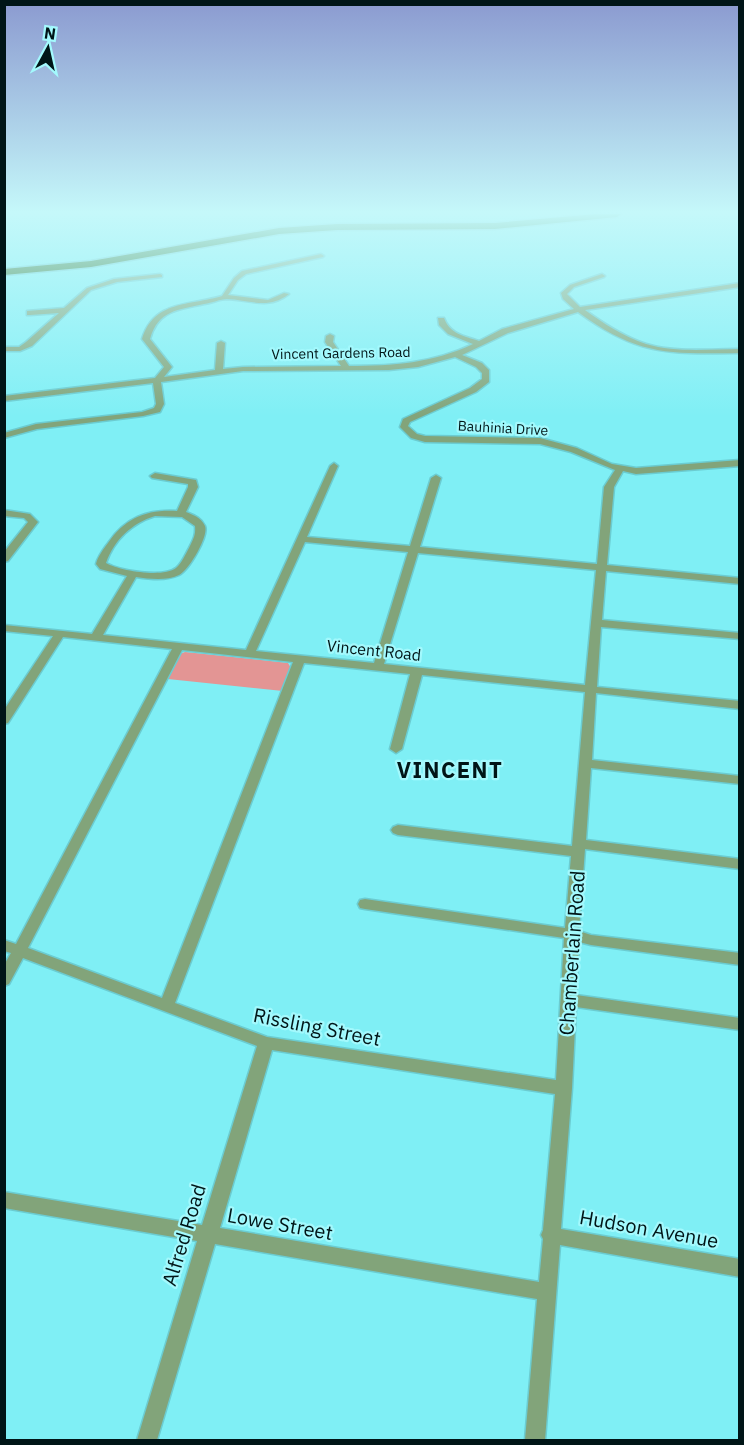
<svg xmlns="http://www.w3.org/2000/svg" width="744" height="1445" viewBox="0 0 744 1445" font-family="'IBM Plex Sans',sans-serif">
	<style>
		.green { fill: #e39594 }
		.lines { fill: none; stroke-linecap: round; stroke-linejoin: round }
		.minor-casing { stroke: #6bccd1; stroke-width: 3 }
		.highway-casing { stroke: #6bccd1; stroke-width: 3 }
		.minor { fill: #82a47a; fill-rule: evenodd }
		.highway { fill: #216010; fill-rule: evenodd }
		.labels { text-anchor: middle; stroke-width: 4.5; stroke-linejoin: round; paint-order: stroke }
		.far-street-label { font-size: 14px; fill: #001517; stroke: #a3f9fd }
		.street-label { font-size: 16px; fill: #001517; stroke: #a3f9fd }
		.near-street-label { font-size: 20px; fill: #001517; stroke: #a3f9fd }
		.district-label { font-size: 22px; font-weight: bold; letter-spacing: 1.5px; fill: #001517; stroke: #a3f9fd }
	</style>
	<rect width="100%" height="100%" fill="#7feff5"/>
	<!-- green -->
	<path class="green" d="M185,652L288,663L291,668L283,691L168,679L180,654Z"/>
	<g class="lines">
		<defs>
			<path id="minor" d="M321,254L324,256L323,257L246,274L238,280L228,295L268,300L284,293L289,294C268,310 251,300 227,299C220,299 212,303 204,304C178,310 158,310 150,339L172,367L164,377L215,370L217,343L221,341L225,343L223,369L243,367L341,366L325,342L326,336L330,334L334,336L333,342L349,366C393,366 433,363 473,344L448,334L439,325L438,318H444C450,334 464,336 479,341L502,329L574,309L563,299L561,293L570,285L602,274L605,276L604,277L574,287L567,294L580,307L740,283V287L585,310C603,323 624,337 646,344C676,353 709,349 740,349V353C669,354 638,356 578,312L508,333L462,355L482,363L489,370V382L476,392L410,422L408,426L417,434L425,436L540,438L577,448L612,464L636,468L740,460V466L636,474L623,471L614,487L607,565L740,578V584L606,571L602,620L740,633V639L601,627L597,687L740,701V709L596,693L592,760L740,776V784L591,768L586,840L740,859V869L585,849L579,931L591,935L740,953V965L591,945L579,942L576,995L740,1018V1030L576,1007L572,1088L561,1229L740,1259V1277L560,1245L545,1440H525L537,1299L215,1244L157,1440H137L197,1241L4,1208V1192L202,1225L257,1046L23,958L9,984L4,986V965L11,953L4,951V940L16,944L172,649L63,637L8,723L4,724V710L53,636L4,631V625L92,634L127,576L100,569L96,564C98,556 103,550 108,543C125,518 147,509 177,511L188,487V484L152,478L150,476L155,473L196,480L198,487L186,512C193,515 201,517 205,526C209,536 189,570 179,575C166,581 150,579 136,577L103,635L246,650L330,466L334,463L338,466L307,537L410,546L431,478L436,475L441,478L420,547L597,564L604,487L615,470L571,452L540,444L425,442L411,438L400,427L403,419L470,388L482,379V373L476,367L455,357L418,367L389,370L243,371L161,382L164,404L160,412L143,416L37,429L4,438V433L36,424L142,412L154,408L156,404L153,383L4,401V396L155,378L164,367L142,339C154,300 189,306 222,296L234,278L242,271ZM155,516L182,517L195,526C196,535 193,540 189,548C185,555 182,563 176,568C163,578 120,571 106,563C114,540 132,523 155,516ZM305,542L408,552L374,663L256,651ZM418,553L596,570L585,685L384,664ZM182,650L293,662L162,998L28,948ZM304,663L410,674L390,749L396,753L402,749L422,675L585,692L572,846L398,825L393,827L391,830L393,833L398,835L571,856L565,928L365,899L360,900L358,904L360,908L365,909L564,938L556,1080L267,1037L175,1003ZM272,1050L555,1094L543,1230L541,1235L543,1239L539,1282L220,1228Z
				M160,274L162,275V277L117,282L91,290L32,346L20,351H4V347H19L26,342L59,313L30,315H27V311L64,308L87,288L114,279Z
				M4,510L30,514L38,522L8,561L4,562V552L28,522L24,518L4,516Z"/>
			<path id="highway" d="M596,214H621L617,217L495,229L337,230L279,234L91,267L4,275V269L91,261L279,228L337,224L495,223Z"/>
		</defs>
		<!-- minor casing -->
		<use href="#minor" class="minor-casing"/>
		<!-- highway casing -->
		<use href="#highway" class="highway-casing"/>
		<!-- minor -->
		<use href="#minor" class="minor"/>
		<!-- highway -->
		<use href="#highway" class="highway"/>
	</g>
	<!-- sky -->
	<linearGradient id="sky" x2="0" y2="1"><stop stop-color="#8b9ad0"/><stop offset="0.51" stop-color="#c5f8fa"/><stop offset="1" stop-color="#c5f8fa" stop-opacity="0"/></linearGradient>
	<rect width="744" height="416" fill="url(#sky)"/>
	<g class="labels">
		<!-- far-street labels -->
		<g class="far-street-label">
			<text transform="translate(341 353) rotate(-1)" y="5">Vincent Gardens Road</text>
			<text transform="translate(503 428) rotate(3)" y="5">Bauhinia Drive</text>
		</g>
		<!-- street labels -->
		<g class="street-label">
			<text transform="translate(374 650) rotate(6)" y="6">Vincent Road</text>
		</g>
		<!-- near-street labels -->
		<g class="near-street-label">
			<text transform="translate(572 953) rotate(-86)" y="7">Chamberlain Road</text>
			<text transform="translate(317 1027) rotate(11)" y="7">Rissling Street</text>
			<text transform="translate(280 1224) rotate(10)" y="7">Lowe Street</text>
			<text transform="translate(649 1229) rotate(10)" y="7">Hudson Avenue</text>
			<text transform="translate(184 1235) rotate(-73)" y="7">Alfred Road</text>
		</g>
		<!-- district labels -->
		<g class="district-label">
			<text x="450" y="778">VINCENT</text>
		</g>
	</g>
	<!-- border -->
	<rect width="744" height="1445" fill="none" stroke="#001517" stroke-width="12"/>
	<!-- north arrow -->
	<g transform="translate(48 48) rotate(8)" stroke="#a3f9fd" stroke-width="4.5" paint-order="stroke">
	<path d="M0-4.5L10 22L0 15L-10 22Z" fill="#001517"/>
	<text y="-9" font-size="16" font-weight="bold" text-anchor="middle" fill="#001517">N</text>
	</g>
</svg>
